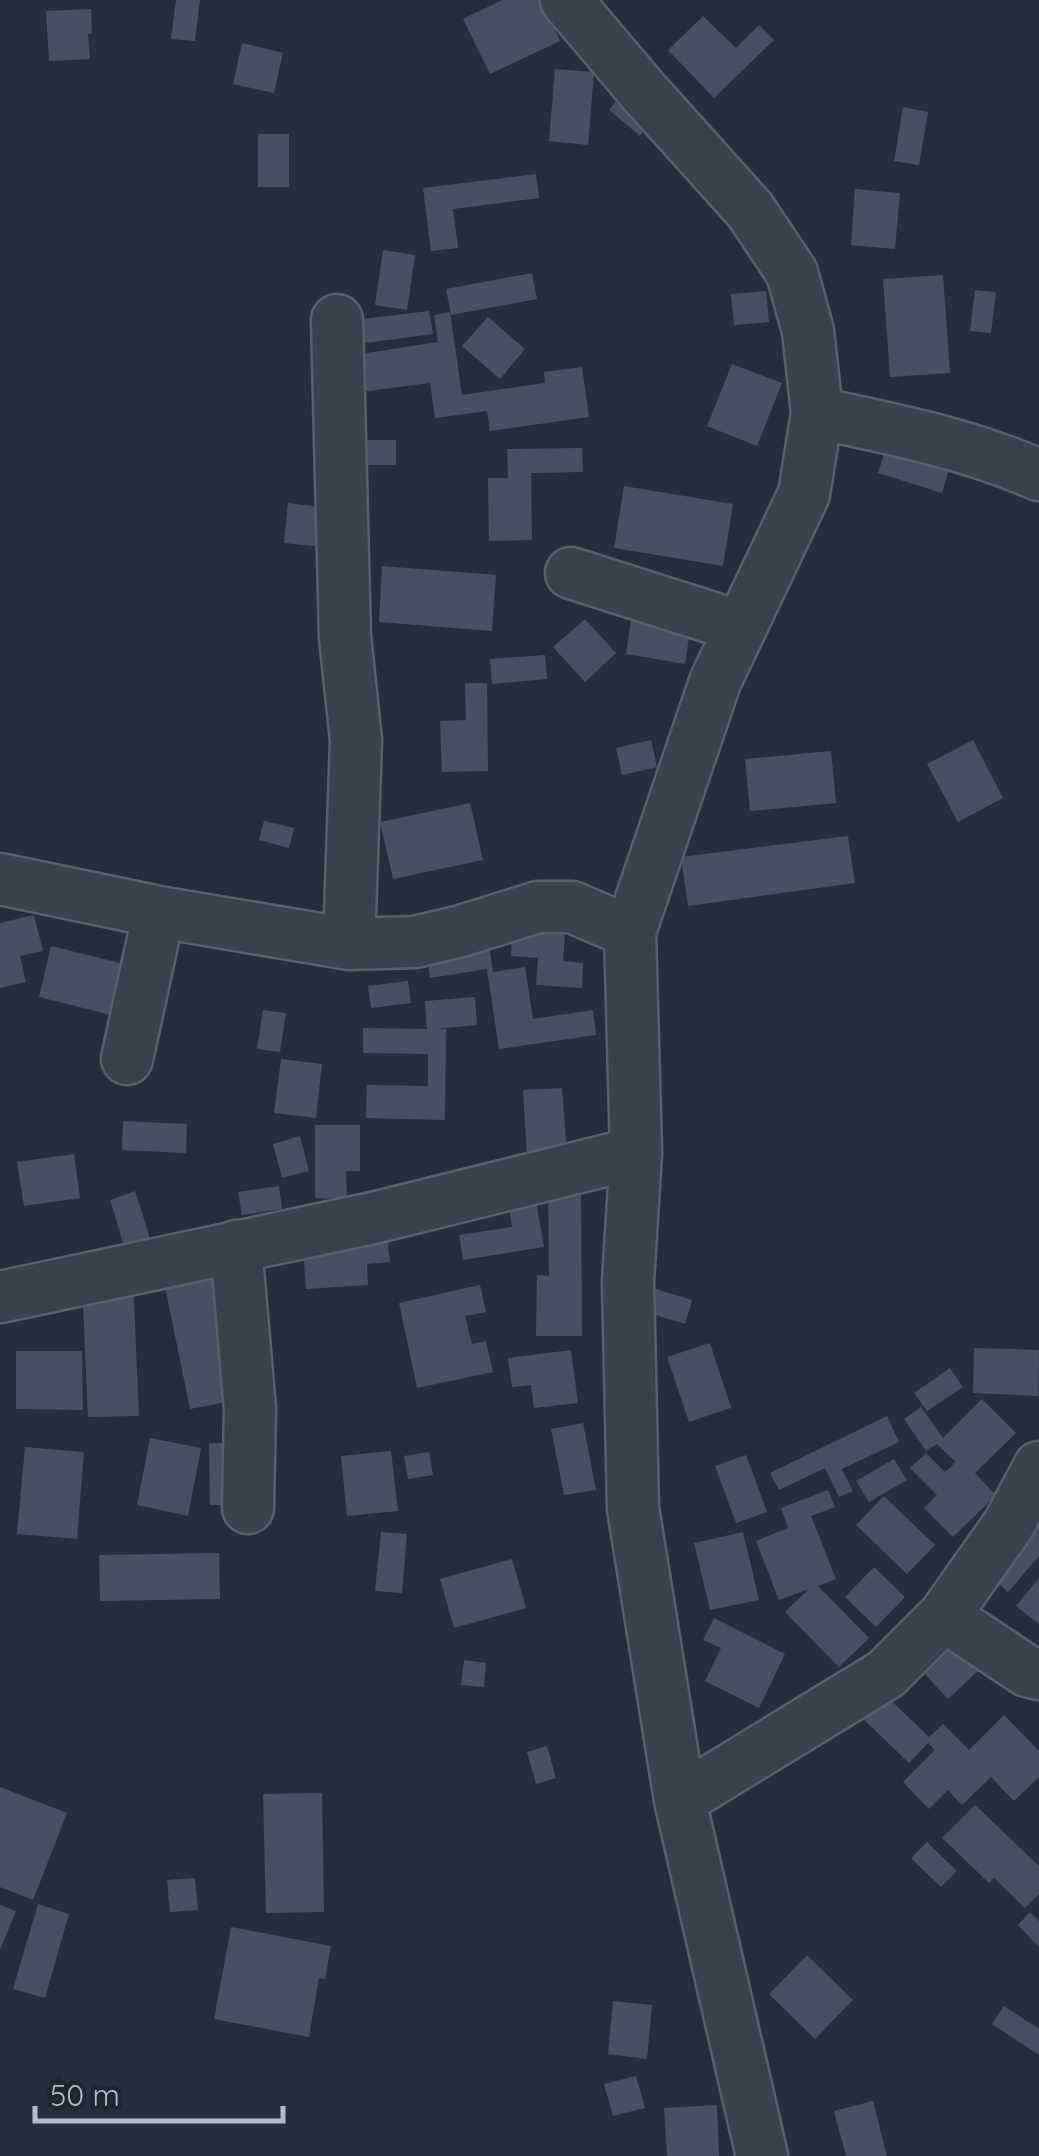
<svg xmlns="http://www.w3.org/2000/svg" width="1039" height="2156" viewBox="0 0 1039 2156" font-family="Quicksand,sans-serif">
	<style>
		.building { fill: #455162 }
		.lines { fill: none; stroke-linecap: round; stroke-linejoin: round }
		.minor-casing { stroke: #565f6c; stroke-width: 55 }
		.minor { stroke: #38414e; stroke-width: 50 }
	</style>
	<rect width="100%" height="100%" fill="#242f3e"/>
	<!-- building -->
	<path class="building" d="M176,0H200L195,41L171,39Z
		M502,0H541L560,41L490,74L463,19Z
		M91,9L92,34H88L90,59L49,61L46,11Z
		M703,16L736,48L759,25L774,40L714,98L668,50Z
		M242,43L283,53L274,93L233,84Z
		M555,69L594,72L588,145L549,141Z
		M624,91L656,118L640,136L609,110Z
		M903,107L928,112L919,165L894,161Z
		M258,134H289V187H258Z
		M536,174L539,198L453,209L458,248L431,251L423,188Z
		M855,189L900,193L895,249L851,245Z
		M383,250L415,255L407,310L375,305Z
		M532,273L537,299L451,315L446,289Z
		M943,275L950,373L890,377L883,279Z
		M975,290L996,292L991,333L970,331Z
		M766,291L769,322L734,325L731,294Z
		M429,311L433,334L365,343L362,319Z
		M450,312L462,395L545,383L544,372L582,367L589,417L490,431L487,411L435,418L430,383L352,393L347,356L438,342L434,315Z
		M488,317L525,349L500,379L462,346Z
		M732,364L782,383L757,446L707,426Z
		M891,433L954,453L942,493L878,473Z
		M358,440H396V465H358Z
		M582,448L583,472L531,473L532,540L489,541L488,478H508L507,449Z
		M624,486L733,504L723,566L614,548Z
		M288,503L319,507L315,546L284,543Z
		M382,566L496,575L492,631L379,622Z
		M585,619L616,653L585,682L553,647Z
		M631,620L690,631L685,664L626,654Z
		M545,655L547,679L492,684L490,659Z
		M465,683H487L488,771L442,772L440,721L466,720Z
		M651,740L657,767L622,775L616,748Z
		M973,740L1003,798L958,822L927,764Z
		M831,751L836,803L750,811L745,759Z
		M470,803L483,860L393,879L380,822Z
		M264,821L294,828L289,848L259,840Z
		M848,836L855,883L688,906L681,857Z
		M34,915L43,951L20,956L26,982L0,988V923Z
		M513,917L566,921L563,961L583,963L582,988L536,985L538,958L511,956Z
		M488,939L493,972L525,967L533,1019L593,1010L596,1035L499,1049L487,969L430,978L426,948Z
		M51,946L144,969L131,1020L39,997Z
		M408,981L411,1003L371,1008L368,986Z
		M475,997L477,1025L435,1029H446L445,1120L366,1118L367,1085L428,1086V1054L363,1053V1028L427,1029L425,1001Z
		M263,1010L286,1013L280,1052L257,1049Z
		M281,1059L322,1064L316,1118L274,1113Z
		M562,1088L567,1153L527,1155L523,1090Z
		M123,1121L187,1124L186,1153L122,1150Z
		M315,1125H360V1171H346L347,1199L315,1198Z
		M300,1136L309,1171L282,1178L273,1144Z
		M74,1154L80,1198L24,1206L17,1162Z
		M548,1180H581L582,1336H536L537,1275L549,1276Z
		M533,1184L544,1247L463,1260L459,1235L512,1227L506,1188Z
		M279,1186L282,1209L242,1215L238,1192Z
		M135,1191L151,1241L125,1249L110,1200Z
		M387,1235L390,1262L367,1264L368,1285L306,1289L302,1237Z
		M209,1258L238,1400L190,1409L161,1267Z
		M133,1280L139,1416L88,1417L82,1282Z
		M639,1284L692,1300L685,1324L633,1308Z
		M480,1285L486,1312L465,1316L472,1344L486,1341L493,1372L417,1388L399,1303Z
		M710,1343L731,1408L689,1422L667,1357Z
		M974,1348L1039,1350L1038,1396L973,1393Z
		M571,1350L578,1403L534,1408L531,1385L512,1387L508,1358Z
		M16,1351H82L83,1410L16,1409Z
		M950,1368L963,1387L927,1411L914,1393Z
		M982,1399L1016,1433L975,1473L996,1495L953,1537L924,1508L937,1495L910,1468L926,1453L945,1472L956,1462L937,1444L926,1451L904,1419L921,1407L943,1438Z
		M887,1416L899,1442L842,1469L853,1491L839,1497L825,1468L779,1490L770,1473Z
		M583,1423L596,1490L564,1495L551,1429Z
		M150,1438L201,1448L188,1516L137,1505Z
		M209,1443H234L235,1505H210Z
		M25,1447L84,1452L77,1539L17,1534Z
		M391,1451L398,1511L347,1516L341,1456Z
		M429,1452L433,1475L408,1479L404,1456Z
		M746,1455L767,1512L736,1523L715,1466Z
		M894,1459L907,1480L869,1502L856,1481Z
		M828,1490L835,1507L811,1516L836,1579L818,1586L869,1638L839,1667L785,1612L809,1589L779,1600L756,1541L788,1528L781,1508Z
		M884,1496L935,1545L907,1574L856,1525Z
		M1030,1519L1039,1527V1556L1008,1592L985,1571Z
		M381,1532L407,1534L402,1593L375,1591Z
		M743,1532L759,1600L710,1610L694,1543Z
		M219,1553L220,1599L100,1601L99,1555Z
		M512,1559L526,1608L454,1628L440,1579Z
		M874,1567L905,1597L876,1627L845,1597Z
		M1039,1578V1624L1016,1606Z
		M714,1618L785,1654L759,1708L705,1681L721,1648L703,1640Z
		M954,1644L979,1670L948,1699L923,1672Z
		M464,1660L486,1663L484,1687L461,1685Z
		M878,1688L929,1737L943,1724L969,1750L1004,1715L1039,1751V1777L1014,1801L991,1777L962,1805L948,1790L929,1809L903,1782L935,1750L928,1743L909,1763L855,1711Z
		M547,1746L556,1778L536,1784L527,1752Z
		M0,1787L67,1813L33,1900L0,1887Z
		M322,1793L324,1912L266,1913L263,1794Z
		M975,1805L1039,1866V1894L1025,1908L994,1878L989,1883L942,1838Z
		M927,1842L957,1871L941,1887L911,1858Z
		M195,1878L198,1910L170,1912L167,1880Z
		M38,1904L69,1914L45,1998L13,1989Z
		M0,1905L16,1911L0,1950Z
		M1030,1912L1039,1921V1947L1018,1925Z
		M231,1927L331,1946L325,1979L319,1978L309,2037L214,2019Z
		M807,1955L853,2000L815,2039L769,1994Z
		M613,2001L652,2005L647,2059L608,2054Z
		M1004,2006L1039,2029V2055L992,2024Z
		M636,2076L645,2108L613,2116L604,2084Z
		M873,2101L887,2156H846L834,2111Z
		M717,2105L719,2156H667L664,2108Z"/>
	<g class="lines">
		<defs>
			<path id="minor" d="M566,0L643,91L750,210L792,273L808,331L817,413L804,494L715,682L630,932L636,1153L628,1281L633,1508L680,1800L762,2156
				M337,320L345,637L356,740L349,944
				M817,413C893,429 968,444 1039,475
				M571,573L741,627
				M0,879L159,912L349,944L415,942L461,931L538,907H572L630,932
				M127,1059L159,912
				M236,1246L250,1409L248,1508
				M0,1297L373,1218L636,1153
				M944,1616L1027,1671L1039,1674
				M680,1800L886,1674L944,1616L1009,1524L1039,1467"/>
		</defs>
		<!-- minor casing -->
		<use href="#minor" class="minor-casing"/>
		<!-- minor -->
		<use href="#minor" class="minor"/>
	</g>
	<!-- scale -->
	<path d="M35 2106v15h248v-15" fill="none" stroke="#b4bcc9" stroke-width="5"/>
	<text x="50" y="2106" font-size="30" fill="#b4bcc9" stroke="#1d2633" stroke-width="8" paint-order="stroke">50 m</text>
</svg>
